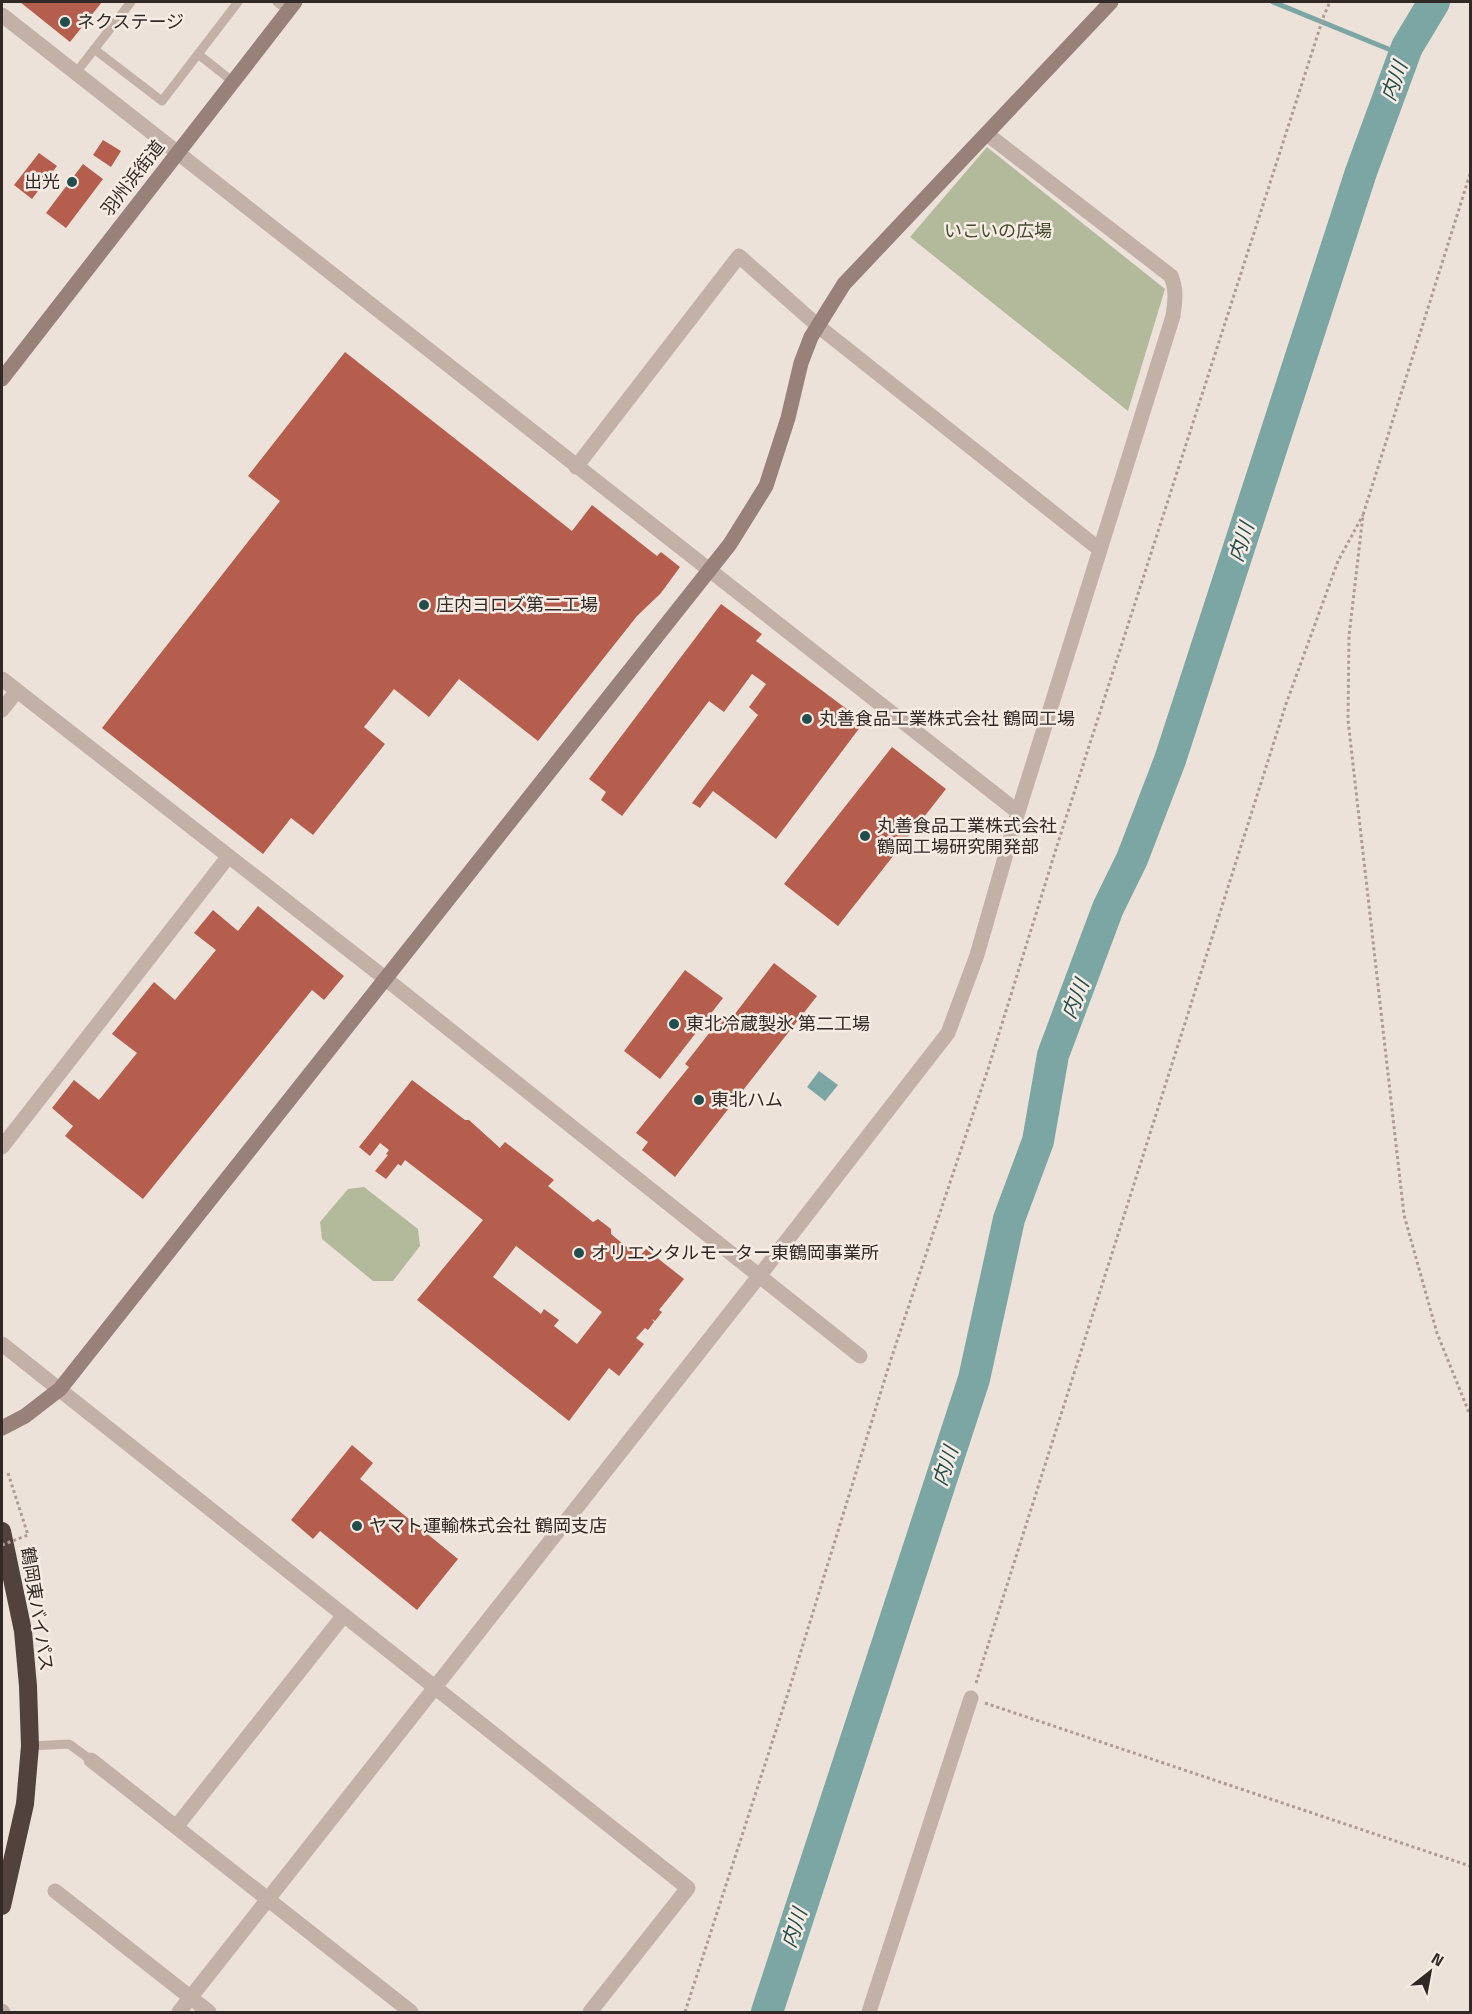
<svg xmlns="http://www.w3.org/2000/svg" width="1472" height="2014" viewBox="0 0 1472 2014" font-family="'Titillium Web','Noto Sans JP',sans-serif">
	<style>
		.green { fill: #b2ba9b }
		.water { fill: #7ca6a4 }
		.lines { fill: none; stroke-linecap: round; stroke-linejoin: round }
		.stream { stroke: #7ca6a4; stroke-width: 5 }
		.river { stroke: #7ca6a4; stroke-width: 32 }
		.building { fill: #b65e4e; fill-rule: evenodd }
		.path { stroke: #af9b91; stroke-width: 3; stroke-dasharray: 3 3; stroke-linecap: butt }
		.lane { stroke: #c3b1a7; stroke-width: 9 }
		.street { stroke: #c3b1a7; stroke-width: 15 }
		.secondary { stroke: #978179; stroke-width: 15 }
		.highway { stroke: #51423e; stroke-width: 18 }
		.path-bridge { stroke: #af9b91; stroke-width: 3; stroke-dasharray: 3 3; stroke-linecap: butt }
		.poi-dot { fill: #214d4c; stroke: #f6ece4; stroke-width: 2 }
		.labels { text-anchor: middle; stroke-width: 5; stroke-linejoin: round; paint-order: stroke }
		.poi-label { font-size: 18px; fill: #312926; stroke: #f6ece4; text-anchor: start }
		.street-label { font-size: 18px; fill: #312926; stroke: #f6ece4 }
		.park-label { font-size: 18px; fill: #434c2d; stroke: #f6ece4 }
		.water-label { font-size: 20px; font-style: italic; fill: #214d4c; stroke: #f6ece4 }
	</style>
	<rect width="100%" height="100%" fill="#ede2d9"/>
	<!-- green -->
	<path class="green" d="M987,147L1165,289L1128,411L910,237Z
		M364,1187L418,1229L420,1246L393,1281H373L322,1239L320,1222L348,1189Z"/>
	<!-- water -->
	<path class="water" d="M819,1071L838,1085L825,1101L807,1087Z"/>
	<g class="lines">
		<!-- stream -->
		<path class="stream" d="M1273,2L1403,55"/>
		<!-- river -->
		<path class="river" d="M767,2012L974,1379L1009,1219L1038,1141L1053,1055L1108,908L1132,859L1170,760L1361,172L1407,47L1434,2"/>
	</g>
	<!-- building -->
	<path class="building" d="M20,2H102L70,42Z
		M103,140L121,151L111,167L93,155Z
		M39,153L57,166L32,199L14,185Z
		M83,164L103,179L66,228L46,213Z
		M345,352L572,531L592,505L657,556L661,552L680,567L661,593L637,616L538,741L459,679L429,717L394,689L364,727L385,744L313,835L291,818L263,854L102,728L280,501L248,476Z
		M721,604L762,634L756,641L864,722L776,839L713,791L700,808L692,803L758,715L749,707L766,684L752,674L724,712L709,701L622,816L601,800L606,792L589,779Z
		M892,747L946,789L838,926L784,884Z
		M258,906L344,976L324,1000L312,990L143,1199L65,1136L73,1126L52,1108L74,1080L99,1100L137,1053L112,1034L154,982L175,1000L216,950L194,933L213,910L238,931Z
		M774,963L817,996L675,1177L642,1150L648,1142L636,1133L689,1067L685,1064L721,1018L728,1023Z
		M685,970L723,998L660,1079L624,1051Z
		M412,1080L465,1120H469L500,1148L505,1142L554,1180L548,1186L593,1222L598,1219L611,1229V1234L639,1257L646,1249L684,1279L659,1310L662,1312L655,1321L652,1319L654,1322L648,1330L645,1328L636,1338L644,1344L619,1376L609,1368L569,1421L417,1300L483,1220L405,1160L401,1166L398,1164L386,1179L375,1171L388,1155L386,1154L389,1150L380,1143L370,1156L359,1147ZM516,1246L602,1312L577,1344L554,1326L559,1320L544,1309L541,1314L493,1277Z
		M352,1445L373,1463L360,1479L458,1559L417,1610L320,1531L313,1539L291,1520Z"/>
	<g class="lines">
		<!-- path -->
		<path class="path" d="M1470,174L1363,515L1349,636L1348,720L1404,1215L1437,1333L1470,1415
			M8,1473L28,1535
			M976,1683L1286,704L1338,561L1363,515
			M985,1703L1470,1866
			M685,2012L789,1690L891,1359L988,1069L1056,849L1324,15L1330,2"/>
		<!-- lane -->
		<path class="lane" d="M277,2L288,10
			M94,49L162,101L238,2
			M198,54L232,81
			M75,74L131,2
			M30,1746L69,1744L91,1760"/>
		<!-- street -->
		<path class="street" d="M2,15L1018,812
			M576,467L739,256L818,326L1099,549
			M2,679L386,979L860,1356
			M2,710L16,692
			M2,1147L228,857
			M2,1344L688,1888L590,2012
			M91,1760L411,2012
			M176,1827L344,1615
			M55,1891L209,2012
			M2,2011L3,2012
			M179,2012L760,1275L948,1033L977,955L1018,812L1173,316C1175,301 1177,290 1171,276L987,134
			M869,2012L971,1698"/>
		<!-- secondary -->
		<path class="secondary" d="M2,379L295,2
			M2,1428L25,1416L60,1389L730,544L766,486L788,418L801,363L811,337L844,284L1111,2"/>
		<!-- highway -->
		<path class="highway" d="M2,1531L23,1631L28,1686L30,1746L25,1804L2,1906"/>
		<!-- path-bridge -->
		<path class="path-bridge" d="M2,1545L28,1535"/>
	</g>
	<!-- markers -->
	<g class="poi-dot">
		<circle cx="65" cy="22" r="6"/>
		<circle cx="72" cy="182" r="6"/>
		<circle cx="424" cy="605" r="6"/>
		<circle cx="807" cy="719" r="6"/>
		<circle cx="865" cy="836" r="6"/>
		<circle cx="674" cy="1024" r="6"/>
		<circle cx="699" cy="1100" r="6"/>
		<circle cx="579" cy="1253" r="6"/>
		<circle cx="357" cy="1526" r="6"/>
	</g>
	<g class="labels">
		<!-- poi labels -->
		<g class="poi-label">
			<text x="77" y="28">ネクステージ</text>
			<text x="60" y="188" text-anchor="end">出光</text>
			<text x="436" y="611">庄内ヨロズ第二工場</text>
			<text x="819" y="725">丸善食品工業株式会社 鶴岡工場</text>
			<text x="877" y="832">丸善食品工業株式会社<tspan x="877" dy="21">鶴岡工場研究開発部</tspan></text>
			<text x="686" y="1030">東北冷蔵製氷 第二工場</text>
			<text x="711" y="1106">東北ハム</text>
			<text x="591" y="1259">オリエンタルモーター東鶴岡事業所</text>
			<text x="369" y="1532">ヤマト運輸株式会社 鶴岡支店</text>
		</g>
		<!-- street labels -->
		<g class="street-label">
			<text transform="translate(133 178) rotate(-52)" y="6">羽州浜街道</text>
			<text transform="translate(37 1609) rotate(81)" y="6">鶴岡東バイパス</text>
		</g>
		<!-- park labels -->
		<g class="park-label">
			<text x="998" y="237">いこいの広場</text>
		</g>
		<!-- water labels -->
		<g class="water-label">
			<text transform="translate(1394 81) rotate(-70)" y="7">内川</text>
			<text transform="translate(1241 542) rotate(-72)" y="7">内川</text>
			<text transform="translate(1075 999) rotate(-68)" y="7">内川</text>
			<text transform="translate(945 1466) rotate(-72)" y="7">内川</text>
			<text transform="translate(794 1928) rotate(-72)" y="7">内川</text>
		</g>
	</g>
	<!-- border -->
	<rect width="1472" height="2014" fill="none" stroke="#312926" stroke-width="6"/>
	<!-- north arrow -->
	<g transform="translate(1430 1972) rotate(31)" stroke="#f6ece4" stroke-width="4.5" paint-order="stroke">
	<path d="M0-4.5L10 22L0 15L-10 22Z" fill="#312926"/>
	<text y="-9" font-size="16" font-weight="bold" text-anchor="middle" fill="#312926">N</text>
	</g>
</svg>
